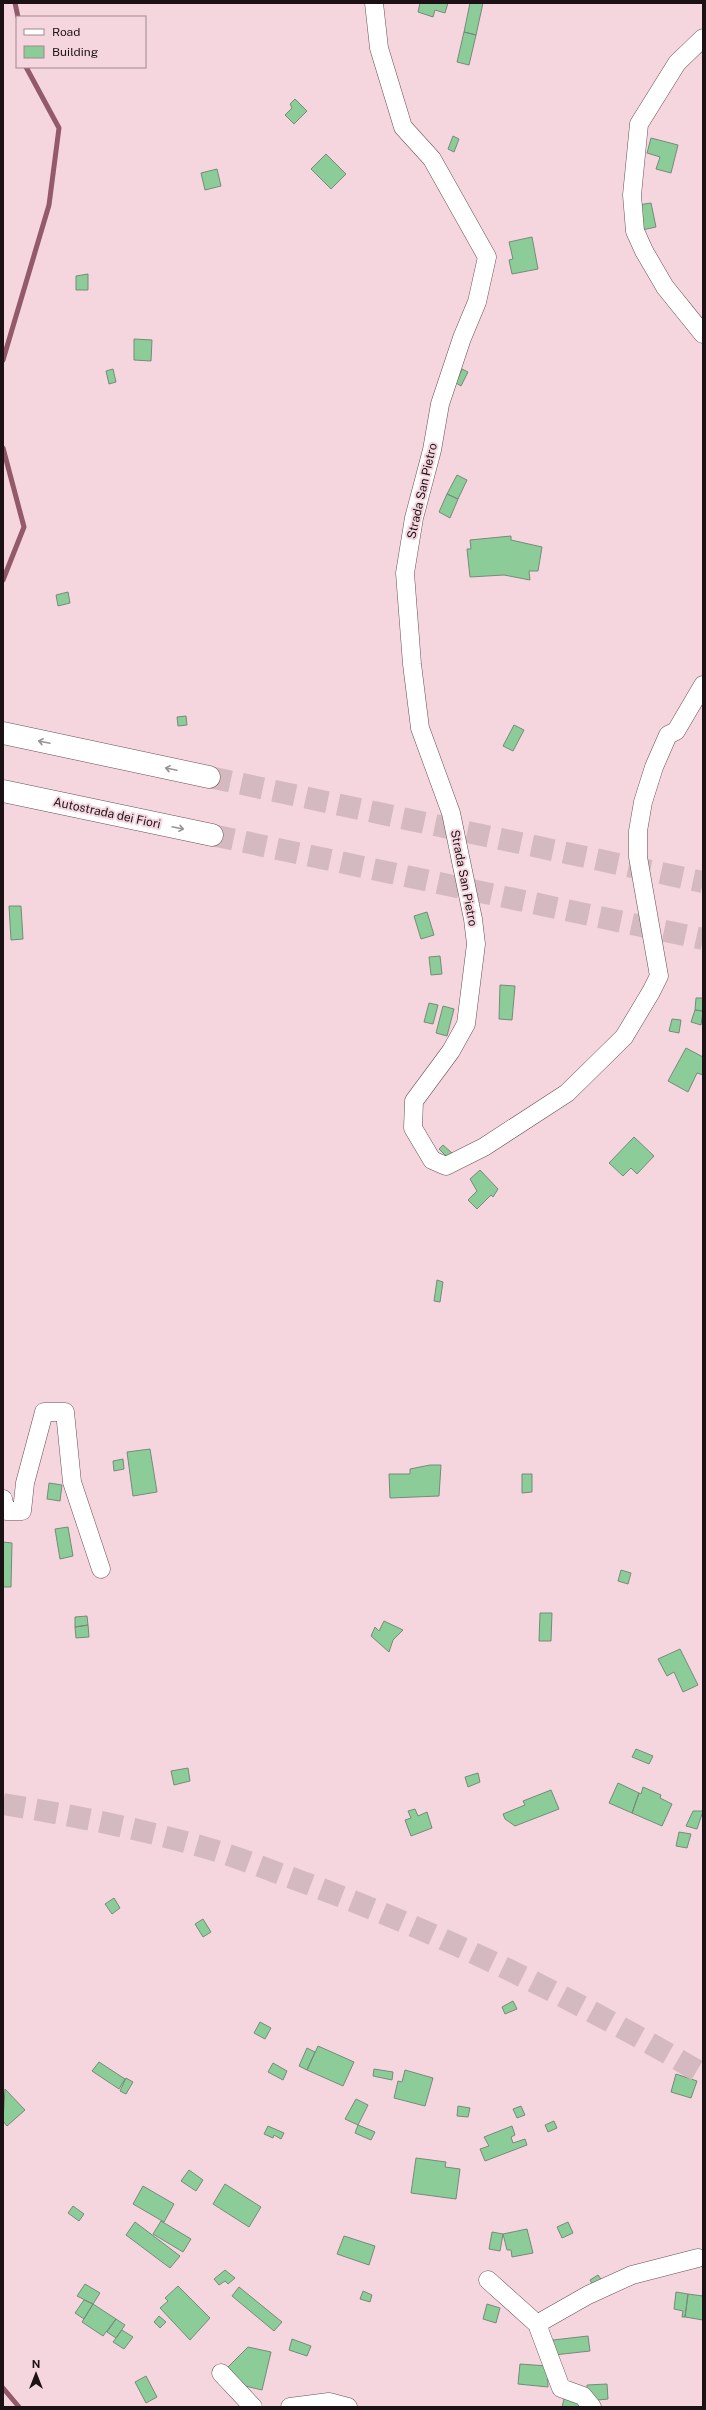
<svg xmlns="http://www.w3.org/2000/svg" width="706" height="2410" viewBox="0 0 706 2410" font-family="'Public Sans',sans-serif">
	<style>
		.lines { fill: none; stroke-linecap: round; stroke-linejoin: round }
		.stream { stroke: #925a6b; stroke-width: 5 }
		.building { fill: #8ccc99; stroke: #758b79 }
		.highway-tunnel { stroke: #d5b9c0; stroke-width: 22; stroke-dasharray: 22 11; stroke-linecap: butt }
		.minor-casing { stroke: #694f56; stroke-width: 19 }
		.highway-casing { stroke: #694f56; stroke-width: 23 }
		.minor { stroke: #fff; stroke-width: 18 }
		.highway { stroke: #fff; stroke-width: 22 }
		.oneway { stroke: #999496 }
		.labels { text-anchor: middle; stroke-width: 4; stroke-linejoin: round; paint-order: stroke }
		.street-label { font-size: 12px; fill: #1c1215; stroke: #f6d6de }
	</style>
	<rect width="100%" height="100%" fill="#f6d6de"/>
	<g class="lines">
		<!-- stream -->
		<path class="stream" d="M15,3L18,17
			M3,360L49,205L59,128L26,67
			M3,448L24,527L3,580
			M3,2388L19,2407"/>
	</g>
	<!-- building -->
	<path class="building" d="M420,3H448L445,13L435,10L433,17L418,12Z
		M470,3H483L476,35L464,32Z
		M464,32L476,35L469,65L457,62Z
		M295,99L307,111L294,124L285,115L292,108L290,104Z
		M453,136L459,139L454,152L448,149Z
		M651,138L678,145L671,173L656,169L660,157L647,153Z
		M326,154L346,174L331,189L311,169Z
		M217,169L221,186L205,190L201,173Z
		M651,203L656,227L642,230L638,205Z
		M532,237L538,269L512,274L509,260L513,259L509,242Z
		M88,274V290H76V276Z
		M134,339L152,340L151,361L134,360Z
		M113,369L116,382L109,384L106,371Z
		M462,369L468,372L461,386L456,383Z
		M457,475L467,480L458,499L447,494Z
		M447,494L458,499L450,518L439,512Z
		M511,536V540L542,547L538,571H529L530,580L504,575L470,577L467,549H471L470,540Z
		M68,592L70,603L58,606L56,595Z
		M186,716L187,725L178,726L177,717Z
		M514,725L524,730L513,751L503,746Z
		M9,906H21L23,939L11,940Z
		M427,912L434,935L421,939L414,916Z
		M440,956L442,974L431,975L429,957Z
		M500,985L515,986L512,1020L499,1019Z
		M696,998H703V1011L695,1010Z
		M429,1003L438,1005L433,1024L424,1022Z
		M443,1006L454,1009L447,1036L436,1033Z
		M695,1010L703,1011L701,1025L691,1022Z
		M672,1019L681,1020L679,1033L669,1031Z
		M686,1048L703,1057V1075L697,1073L688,1092L668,1081Z
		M634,1137L654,1156L637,1174L631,1168L623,1176L609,1163Z
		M443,1145L452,1153L448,1158L439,1149Z
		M480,1170L498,1189L493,1197L491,1195L477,1209L468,1200L477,1191L470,1179Z
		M437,1280L443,1282L440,1302L434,1301Z
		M150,1449L157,1492L133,1496L127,1452Z
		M123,1459L124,1469L114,1471L113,1461Z
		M430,1465H441L439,1496L390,1498L389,1474H410V1469Z
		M522,1474H532V1492L522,1493Z
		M49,1483L62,1485L60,1501L47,1499Z
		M68,1527L73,1556L60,1559L55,1529Z
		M3,1542L12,1543L11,1587H3Z
		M621,1570L631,1573L628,1584L618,1581Z
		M540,1613H552L551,1641H539Z
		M87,1616L88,1625L75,1627V1617Z
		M384,1621L403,1630L393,1640L389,1652L371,1636L375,1627L379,1631Z
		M88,1625L89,1637L76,1638L75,1627Z
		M680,1649L698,1685L683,1692L674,1672L667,1676L658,1659Z
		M636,1749L653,1756L649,1764L632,1757Z
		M188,1768L190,1781L174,1785L171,1771Z
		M478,1773L480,1782L468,1787L465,1777Z
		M618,1783L639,1793L632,1813L609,1803Z
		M643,1787L661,1795L660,1798L672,1804L662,1826L632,1813L639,1793L641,1794Z
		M551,1790L559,1809L515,1826L505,1819L503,1814L525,1805L523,1801Z
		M415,1809L418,1816L427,1812L432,1828L411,1836L405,1820L411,1818L408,1811Z
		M693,1811H703L697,1829L686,1826Z
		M679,1832L691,1834L687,1848L676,1846Z
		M114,1898L120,1908L112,1914L105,1904Z
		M203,1919L211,1932L203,1937L195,1924Z
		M513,2001L517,2009L505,2014L502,2007Z
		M260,2022L271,2028L265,2039L254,2033Z
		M318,2046L354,2062L343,2086L307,2070Z
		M307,2048L315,2052L307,2070L299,2066Z
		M99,2062L125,2079L119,2089L92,2071Z
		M273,2063L287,2071L283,2080L268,2072Z
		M374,2069L393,2072L392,2080L373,2076Z
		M405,2070L433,2078L425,2106L394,2098L398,2081L402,2082Z
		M676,2074L697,2081L691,2098L671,2092Z
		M126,2078L133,2082L126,2094L120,2091Z
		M5,2089L25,2110L7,2126L3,2121Z
		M356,2099L368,2105L358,2125L345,2119Z
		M458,2106L470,2108L468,2117L457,2116Z
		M521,2106L525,2115L517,2118L513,2109Z
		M554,2121L557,2128L548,2132L545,2125Z
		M358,2125L375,2132L371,2140L355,2133Z
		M268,2126L284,2133L281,2139L274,2135L273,2138L264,2134Z
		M512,2126L515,2135L511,2137L513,2143L525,2139L527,2145L485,2161L480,2149L489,2146L484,2137Z
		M416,2158L446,2162L445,2167L460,2169L456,2199L411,2193Z
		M189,2170L203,2180L196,2191L181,2181Z
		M225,2184L261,2207L249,2227L213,2204Z
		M143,2186L174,2204L164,2222L133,2204Z
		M73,2206L84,2214L79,2221L68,2213Z
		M161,2221L191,2239L183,2252L153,2234Z
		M135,2222L180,2256L170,2268L126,2235Z
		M568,2222L573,2233L562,2238L557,2227Z
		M527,2229L533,2253L512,2257L511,2250H507L503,2234Z
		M492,2232L503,2234L500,2251L489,2249Z
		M344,2236L375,2246L369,2265L337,2254Z
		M225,2270L235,2278L228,2284L225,2281L219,2285L214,2279Z
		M598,2275L603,2282L594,2287L590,2280Z
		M85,2284L100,2293L93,2304L77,2296Z
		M178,2286L210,2318L190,2340L160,2308L168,2301L165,2298Z
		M239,2287L282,2322L274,2331L232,2296Z
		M363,2291L372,2295L370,2302L360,2299Z
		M676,2292L688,2294L685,2317H682L683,2311L674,2309Z
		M688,2294L703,2296V2320L685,2317Z
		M84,2300L93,2304L84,2319L75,2313Z
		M93,2304L116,2319L103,2336L82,2322Z
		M487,2304L500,2308L496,2323L483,2319Z
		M159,2316L166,2322L160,2328L154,2322Z
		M116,2319L125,2325L116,2338L107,2332Z
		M122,2330L133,2337L124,2349L113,2342Z
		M588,2336L590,2351L554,2355L553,2340Z
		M292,2339L311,2346L307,2356L289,2350Z
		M248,2347L271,2352L262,2390L237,2384L224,2371Z
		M520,2364L547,2366L548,2387L518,2384Z
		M146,2376L157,2397L146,2403L135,2382Z
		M607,2384L608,2399L598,2400L587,2395V2385Z
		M565,2395L581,2399L579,2407H562Z"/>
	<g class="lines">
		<!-- highway-tunnel -->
		<path class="highway-tunnel" d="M209,777L703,882
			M212,835L703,939
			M3,1804C70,1815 138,1828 203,1847C232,1855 261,1867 289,1877C433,1929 571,1996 703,2074"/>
		<defs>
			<path id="minor" d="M374,3L379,48L403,127L432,159L487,257L477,302L462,338L440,404L432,450L414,518L405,573L412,664L420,728L451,813L473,919L476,944L466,1024L451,1051L414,1101L413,1128L432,1160L446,1166L484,1147L567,1093L624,1037L651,992L659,976L638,857V831L643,802L654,767L668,735L676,731L703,685
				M703,38L677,63L639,124L632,195L635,231L644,251L665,287L703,334
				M3,1499L6,1511H22L25,1483L44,1412H65L72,1482L101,1569
				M488,2280L537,2324L561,2388L583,2396L592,2407
				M537,2324L588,2295L632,2275L698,2258
				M221,2373L253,2407
				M290,2407L329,2402L348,2407"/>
			<path id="highway" d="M3,733L209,777
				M3,791L212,835"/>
		</defs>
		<!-- minor casing -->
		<use href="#minor" class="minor-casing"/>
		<!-- highway casing -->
		<use href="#highway" class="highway-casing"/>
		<!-- minor -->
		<use href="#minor" class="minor"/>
		<!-- highway -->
		<use href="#highway" class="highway"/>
	</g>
	<!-- one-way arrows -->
	<defs><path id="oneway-shaft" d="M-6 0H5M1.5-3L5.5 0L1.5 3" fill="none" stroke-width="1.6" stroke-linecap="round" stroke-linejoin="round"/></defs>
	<g class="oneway">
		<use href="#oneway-shaft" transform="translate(44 742) rotate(-168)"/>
		<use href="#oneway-shaft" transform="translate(171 769) rotate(-168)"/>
		<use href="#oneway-shaft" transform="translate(178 828) rotate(12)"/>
	</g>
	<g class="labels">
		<!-- street labels -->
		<g class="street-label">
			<text transform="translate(422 491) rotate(-77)" y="4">Strada San Pietro</text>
			<text transform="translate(107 813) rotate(12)" y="4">Autostrada dei Fiori</text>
			<text transform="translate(464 878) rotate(79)" y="4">Strada San Pietro</text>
		</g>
	</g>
	<!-- border -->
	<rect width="706" height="2410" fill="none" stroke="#1c1215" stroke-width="8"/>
	<!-- legend -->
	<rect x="16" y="16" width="130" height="52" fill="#f6d6de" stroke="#9f888e"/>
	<rect x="24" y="29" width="20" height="6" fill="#ffffff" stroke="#9f888e"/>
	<text x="52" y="36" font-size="12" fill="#1c1215">Road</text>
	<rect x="24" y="46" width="20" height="12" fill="#8ccc99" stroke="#9f888e"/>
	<text x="52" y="56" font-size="12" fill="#1c1215">Building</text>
	<!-- north arrow -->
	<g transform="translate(36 2374)" stroke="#f6d6de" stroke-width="3" paint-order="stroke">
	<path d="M0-3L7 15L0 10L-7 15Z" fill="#1c1215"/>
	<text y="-6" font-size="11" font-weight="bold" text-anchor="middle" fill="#1c1215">N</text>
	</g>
</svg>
